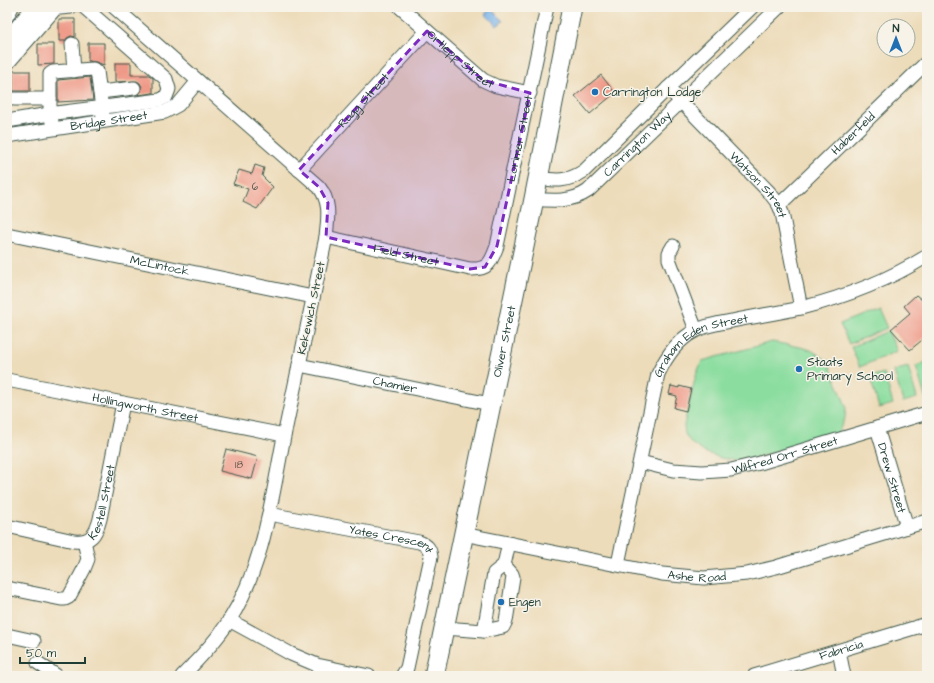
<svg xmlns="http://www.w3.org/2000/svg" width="934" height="683" viewBox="0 0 934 683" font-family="'Architects Daughter',sans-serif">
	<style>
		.green { fill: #8add9f; stroke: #548d6a }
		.water { fill: #7ab3ea; stroke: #4c788f }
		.building { fill: #ef9a88 }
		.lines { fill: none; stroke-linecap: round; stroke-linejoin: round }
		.minor-casing { stroke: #3e5548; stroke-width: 15 }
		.highway-casing { stroke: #3e5548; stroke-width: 21 }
		.minor { stroke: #fff; stroke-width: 13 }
		.highway { stroke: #fff; stroke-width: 19 }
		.marked { fill: #7b2cbf; fill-opacity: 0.2; stroke: #7b2cbf; stroke-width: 3; stroke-dasharray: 8 5; stroke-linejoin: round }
		.poi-dot { fill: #1f6fb2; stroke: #f7f3e8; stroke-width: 1.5 }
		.labels { text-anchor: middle; stroke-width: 3; stroke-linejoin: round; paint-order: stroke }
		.number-label { font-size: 10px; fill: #535449 }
		.street-label { font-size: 12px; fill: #1f3d34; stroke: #f7f3e8 }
		.poi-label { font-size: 12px; fill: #1f3d34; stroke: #f7f3e8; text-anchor: start }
	</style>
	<rect width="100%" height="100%" fill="#f7f3e8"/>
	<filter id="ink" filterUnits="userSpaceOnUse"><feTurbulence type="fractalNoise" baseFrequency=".025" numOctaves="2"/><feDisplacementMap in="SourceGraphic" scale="8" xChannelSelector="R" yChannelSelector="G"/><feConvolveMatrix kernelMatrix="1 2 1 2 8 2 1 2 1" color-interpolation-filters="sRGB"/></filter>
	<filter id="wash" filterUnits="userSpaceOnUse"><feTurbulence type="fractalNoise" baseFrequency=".012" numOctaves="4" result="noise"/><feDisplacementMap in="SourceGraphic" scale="16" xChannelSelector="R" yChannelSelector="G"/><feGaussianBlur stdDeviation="0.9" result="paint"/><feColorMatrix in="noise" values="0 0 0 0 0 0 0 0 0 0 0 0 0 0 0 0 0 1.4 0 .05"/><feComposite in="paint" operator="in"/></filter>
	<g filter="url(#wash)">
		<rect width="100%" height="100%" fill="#eddcba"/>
		<!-- green -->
		<path class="green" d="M878,308L887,328L849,344L840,324Z
			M888,331L897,351L860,367L851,347Z
			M772,342L800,347L811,350L828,361L846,406L845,418L838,433L741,462L721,458L704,452L691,443L685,434L684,425L696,375L702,361Z
			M927,363V396L925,397L916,366Z
			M908,367L917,398L903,402L894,371Z
			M884,373L893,404L879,408L870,377Z"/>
		<!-- water -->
		<path class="water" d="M491,9L503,21L497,26L485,14Z"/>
		<g id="blocks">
			<!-- building -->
			<path class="building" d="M59,19H75V37L71,36L67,38L65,41H59Z
				M88,43H104V65L96,62L88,61Z
				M38,44H54V64L38,65Z
				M115,63H131V75H149L153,78V93L138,95L141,92L142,87L140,83L137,81L115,82Z
				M13,71H30V91H13Z
				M601,75L615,93L590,114L575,96Z
				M90,77L93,100L58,102V80Z
				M255,165L264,168L262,176L273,187L257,209L243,202L248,189L233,184L239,170L252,174Z
				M916,295L922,300L927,295V336L910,350L891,329L910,313L904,306Z
				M671,386L679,388V386L691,389L686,411L674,408L677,396L669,394Z
				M226,449L258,457L252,479L220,471Z"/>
		</g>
	</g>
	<g filter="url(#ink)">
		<use href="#blocks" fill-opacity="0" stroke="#3e5548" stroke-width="1"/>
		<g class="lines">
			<defs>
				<g id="minor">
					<path d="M114,7L319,187C331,202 328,218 326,237C313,300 299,363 286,427C272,493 266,562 229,621C216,641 199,659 182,676"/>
					<path id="s1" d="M400,7L483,80L496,86L530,93"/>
					<path d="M7,16L12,7"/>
					<path d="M72,44L74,71"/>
					<path d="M7,64L55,9L60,8L71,7"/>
					<path id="s2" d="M668,88L769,192L779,205L782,213L801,308"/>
					<path d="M100,92L134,88"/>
					<path d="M14,99H50"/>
					<path d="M7,121L56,113L160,100L166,97L169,89L166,79L84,7"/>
					<path d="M52,122L50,114V74L53,72L93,69L97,71L103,116"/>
					<path id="s3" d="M7,136L165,112L178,105L198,81"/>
					<path id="s4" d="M299,170L427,31"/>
					<path d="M538,178C557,181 567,182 584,171L668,88L752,7"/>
					<path id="s5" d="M534,199C553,201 572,202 588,191L779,7"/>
					<path id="s6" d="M779,205L927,62"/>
					<path id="s7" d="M7,234L313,297"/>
					<path id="s8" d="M326,237L470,269C489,270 491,262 497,246L547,7"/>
					<path d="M673,246L669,253V259L696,330"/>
					<path id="s9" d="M299,365L490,404"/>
					<path id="s10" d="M7,380L284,435"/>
					<path id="s11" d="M877,428L907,527"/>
					<path id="s12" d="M640,462L673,470L702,472L731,470L760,463L927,413"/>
					<path id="s13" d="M269,514L419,542C427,545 430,548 431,557L407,668L402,676"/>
					<path id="s14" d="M7,526L74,541C91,543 96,534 100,519L123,403"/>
					<path id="s15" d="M463,534L662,574L704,578L747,574L776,567L927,521"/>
					<path id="s16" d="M618,564L658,374C666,357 677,340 695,331C706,325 720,323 732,321C755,316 778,313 801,308C845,297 889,280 927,256"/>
					<path d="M7,588L61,599H65L69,597L84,569L88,559L84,541"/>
					<path d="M229,620L291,654L317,665L369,676"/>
					<path d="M444,628L484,631L503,627L506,621L513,577L512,574L504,565"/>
					<path d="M484,631L494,573L504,565L509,543"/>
					<path d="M7,635L34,641"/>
					<path d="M839,651L844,676"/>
					<path d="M38,663L57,676"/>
					<path id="s17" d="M754,676L927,624"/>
				</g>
				<g id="highway">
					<path d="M7,43L37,7"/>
					<path id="s18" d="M434,676L534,199L572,7"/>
				</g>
			</defs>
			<!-- minor casing -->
			<use href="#minor" class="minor-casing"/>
			<!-- highway casing -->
			<use href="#highway" class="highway-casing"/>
			<!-- minor -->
			<use href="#minor" class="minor"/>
			<!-- highway -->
			<use href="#highway" class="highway"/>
		</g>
	</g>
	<!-- marked area -->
	<path class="marked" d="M427,31L483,80L530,93L497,246L485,267L470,269L326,237L328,203L319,187L299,170Z"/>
	<!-- markers -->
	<g class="poi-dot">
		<circle cx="595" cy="92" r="4"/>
		<circle cx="799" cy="369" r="4"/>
		<circle cx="501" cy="602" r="4"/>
	</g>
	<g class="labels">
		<!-- number labels -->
		<g class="number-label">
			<text x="255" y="190">6</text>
			<text x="239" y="468">18</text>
		</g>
		<!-- street labels -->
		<g class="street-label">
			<text dy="4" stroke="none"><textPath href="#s1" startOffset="80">Ortlepp Street</textPath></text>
			<text dy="4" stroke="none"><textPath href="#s4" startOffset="95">Rugg Street</textPath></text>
			<text dy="4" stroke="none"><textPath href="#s3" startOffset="103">Bridge Street</textPath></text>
			<text dy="4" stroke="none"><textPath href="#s6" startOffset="103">Haberfeld</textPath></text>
			<text dy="4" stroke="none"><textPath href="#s8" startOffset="297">Lorimer Street</textPath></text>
			<text dy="4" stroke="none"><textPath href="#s5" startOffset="124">Carrington Way</textPath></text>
			<text dy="4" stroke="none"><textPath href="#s2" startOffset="133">Watson Street</textPath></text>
			<text dy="4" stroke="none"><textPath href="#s8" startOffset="82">Field Street</textPath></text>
			<text dy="4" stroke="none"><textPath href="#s7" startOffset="156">McLintock</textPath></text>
			<text transform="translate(311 308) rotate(-78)" y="4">Kekewich Street</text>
			<text dy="4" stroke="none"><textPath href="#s18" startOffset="342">Oliver Street</textPath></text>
			<text dy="4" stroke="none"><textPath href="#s16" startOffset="249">Graham Eden Street</textPath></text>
			<text dy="4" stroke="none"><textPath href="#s9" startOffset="98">Chamier</textPath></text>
			<text dy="4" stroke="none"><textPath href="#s10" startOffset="141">Hollingworth Street</textPath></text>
			<text dy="4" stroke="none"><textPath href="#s12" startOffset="148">Wilfred Orr Street</textPath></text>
			<text dy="4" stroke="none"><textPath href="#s11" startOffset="52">Drew Street</textPath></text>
			<text dy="4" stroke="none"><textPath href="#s14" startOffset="124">Kestell Street</textPath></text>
			<text dy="4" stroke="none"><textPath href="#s13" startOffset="125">Yates Crescent</textPath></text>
			<text dy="4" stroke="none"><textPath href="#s15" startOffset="238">Ashe Road</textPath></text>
			<text dy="4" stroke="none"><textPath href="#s17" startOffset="91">Fabricia</textPath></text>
		</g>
		<!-- poi labels -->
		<g class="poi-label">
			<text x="603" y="96">Carrington Lodge</text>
			<text x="807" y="366">Staats<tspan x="807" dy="14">Primary School</tspan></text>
			<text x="509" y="606">Engen</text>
		</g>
	</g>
	<!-- margin -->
	<rect width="934" height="683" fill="none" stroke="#f7f3e8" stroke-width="24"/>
	<!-- north arrow -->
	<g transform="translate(896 38)"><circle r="19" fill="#f7f3e8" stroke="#a1aaa0"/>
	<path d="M0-3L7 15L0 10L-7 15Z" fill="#1f6fb2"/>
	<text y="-6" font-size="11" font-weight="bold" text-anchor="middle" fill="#1f3d34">N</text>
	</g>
	<!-- scale -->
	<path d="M20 657v6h65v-6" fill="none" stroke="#1f3d34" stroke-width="2"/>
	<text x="26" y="657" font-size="12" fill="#1f3d34" stroke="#f7f3e8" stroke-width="3" paint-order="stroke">50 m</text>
</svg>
